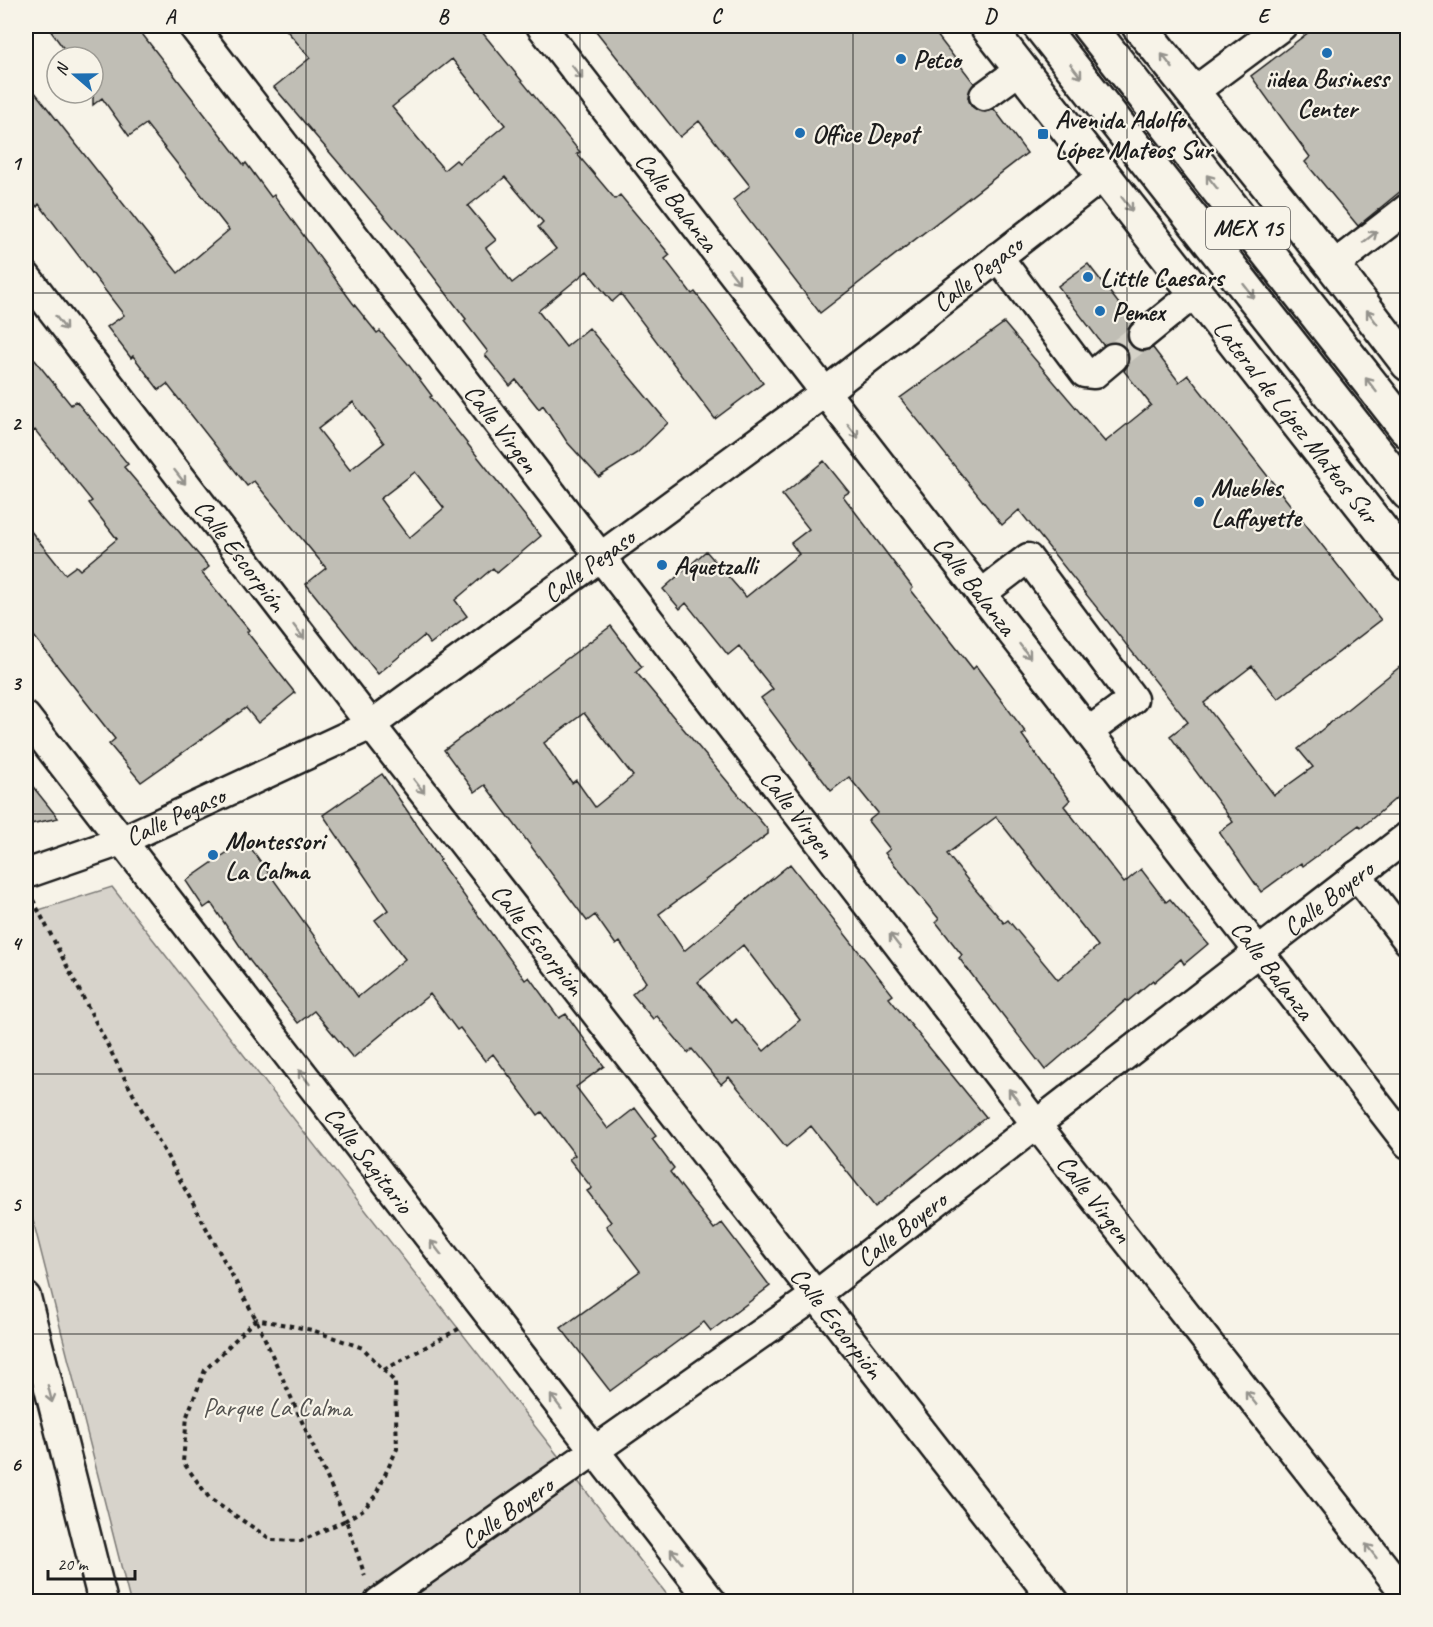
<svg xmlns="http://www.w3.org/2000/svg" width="1433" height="1627" viewBox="0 0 1433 1627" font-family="Caveat,sans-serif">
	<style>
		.green { fill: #d7d3cb; stroke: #7a7874; stroke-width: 1.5 }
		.building { fill: #c0beb5; stroke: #1c1c1c; stroke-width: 1.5; fill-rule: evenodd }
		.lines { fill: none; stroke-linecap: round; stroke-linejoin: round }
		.minor-tunnel { stroke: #d6d3c9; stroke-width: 28; stroke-dasharray: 28 14; stroke-linecap: butt }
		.minor-casing { stroke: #1c1c1c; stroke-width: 33 }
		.major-casing { stroke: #1c1c1c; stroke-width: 38 }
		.path { stroke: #1c1c1c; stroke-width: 4; stroke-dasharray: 4.5 4.5; stroke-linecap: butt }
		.minor { stroke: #f7f3e8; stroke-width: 28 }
		.major { stroke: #f7f3e8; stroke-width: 33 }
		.oneway { stroke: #94928c }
		.grid { fill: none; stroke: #1c1c1c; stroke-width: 1.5; stroke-opacity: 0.55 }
		.poi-dot { fill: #1f6fb2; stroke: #f7f3e8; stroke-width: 2 }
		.labels { text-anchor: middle; stroke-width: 4.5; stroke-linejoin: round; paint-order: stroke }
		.shield { fill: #f7f3e8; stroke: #5e5c59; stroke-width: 1.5 }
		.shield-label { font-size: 24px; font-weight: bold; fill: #1c1c1c }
		.poi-label { font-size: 26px; font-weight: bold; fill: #1c1c1c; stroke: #f7f3e8; text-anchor: start }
		.street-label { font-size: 26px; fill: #1c1c1c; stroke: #f7f3e8 }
		.park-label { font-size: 26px; fill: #545351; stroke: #f7f3e8 }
		.neatline { fill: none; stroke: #1c1c1c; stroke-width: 2 }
		.grid-label { font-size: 20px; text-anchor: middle; font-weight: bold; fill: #1c1c1c }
	</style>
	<rect width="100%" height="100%" fill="#f7f3e8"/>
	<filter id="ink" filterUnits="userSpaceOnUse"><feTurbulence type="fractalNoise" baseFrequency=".0167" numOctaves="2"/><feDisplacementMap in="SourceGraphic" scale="12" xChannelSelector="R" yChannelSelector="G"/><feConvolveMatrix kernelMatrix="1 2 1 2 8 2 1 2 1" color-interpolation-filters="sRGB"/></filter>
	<g filter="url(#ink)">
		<!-- green -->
		<path class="green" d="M112,887L672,1601H130L26,1193V914Z"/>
		<!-- building -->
		<path class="building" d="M47,26H136L244,165L246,163L271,197L274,195L352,302L377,333L380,331L408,364L432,396L430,397L541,536L497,573L493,568L455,600L467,616L430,644L424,636L378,674L306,584L326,568L254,481L247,486L167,384L159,390L133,356L131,358L107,327L124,315L39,204L37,207L26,193V81L178,273L229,230L146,124L129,136L102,98L93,105V57H70ZM353,402L384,443L350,470L318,429ZM415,472L444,508L409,538L380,499Z
			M283,26H477L580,152L577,154L615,199L620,195L670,255L665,259L692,294L695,292L763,383L715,419L621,294L612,302L587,271L538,311L566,347L589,328L668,423L637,453L599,477L567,442L543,405L539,409L516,380L510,386L485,355L488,352L464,321L466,319L413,250L274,87L310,58ZM452,59L505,125L459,163L456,160L444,170L392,107ZM505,177L543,222L538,227L556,249L512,283L486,248L496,240L468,206Z
			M592,26H930L974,83L968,97L971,106L985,112L994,109L1027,153L820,313L733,200L750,186L699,121L680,137Z
			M1317,26H1397L1407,40V186L1358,226L1305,162L1310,157L1251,76Z
			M1088,264L1133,322L1128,329L1127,337L1131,346L1145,351L1153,348L1179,382L1188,375L1381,620L1278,699L1252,666L1204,703L1274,795L1313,767L1298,749L1407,661V789L1361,828L1359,825L1303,866L1301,863L1261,892L1219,832L1233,822L1170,736L1188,722L1019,510L1002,525L900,398L1004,323L1105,442L1151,405L1124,371L1129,363L1126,348L1118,342L1103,345L1058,286Z
			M26,349L71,405L76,401L128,464L124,467L209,567L202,573L249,630L247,632L295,693L258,723L246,708L141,782L109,744L115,739L26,626V525L65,574L76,566L80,570L117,539L89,503L92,501L35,430L26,438Z
			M824,461L849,492L843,496L913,588L911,590L973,669L976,666L1026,733L1022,735L1070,800L1064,806L1124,883L1141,869L1166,902L1170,899L1208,944L1184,964L1181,959L1154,982L1153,980L1128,1001L1126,1000L1045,1070L959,958L962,955L936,922L939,919L885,853L890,849L868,821L878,813L849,777L831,791L761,698L773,689L739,646L728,655L686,603L680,609L663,589L706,551L746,597L799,554L791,543L809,529L782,495ZM996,817L1098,946L1058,980L1008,920L1004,923L974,888L947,854Z
			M611,626L642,667L636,672L768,830V834L659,914L684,951L790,864L893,995L889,998L986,1117L875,1207L811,1126L786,1147L729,1077L721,1084L692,1049L688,1053L657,1016L653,1019L632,994L646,982L620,942L616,945L595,915L587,921L485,785L475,792L444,750ZM584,713L633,776L595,807L576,780L572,783L544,743ZM743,945L800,1020L764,1051L736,1019L732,1023L698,982Z
			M382,774L441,860L439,861L525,980L529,977L559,1018L566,1014L604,1066L576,1087L608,1129L635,1108L656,1136L652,1139L674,1168L670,1172L714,1229L722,1223L770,1286L711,1331L704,1322L610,1391L561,1328L640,1271L606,1226L611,1222L587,1191L592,1188L569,1159L575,1155L542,1112L538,1115L493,1054L485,1061L460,1028L457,1030L430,994L353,1058L314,1011L298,1023L250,961L211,903L204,908L186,881L245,840L358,997L405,959L375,920L388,910L323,815Z
			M26,778L58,818L26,825Z"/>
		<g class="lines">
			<!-- minor-tunnel -->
			<path class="minor-tunnel" d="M1113,358L1143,335"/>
			<defs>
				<g id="minor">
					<path id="s1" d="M193,26L1036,1124L1408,1597"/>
					<path id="s2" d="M541,26L1408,1144"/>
					<path d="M1192,93L1282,26"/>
					<path d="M984,96L1021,69"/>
					<path d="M998,257L1085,373L1094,374L1113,358"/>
					<path d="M1333,266L1408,208"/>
					<path id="s3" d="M26,276L371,725L1055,1602"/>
					<path d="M1143,335L1196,292"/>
					<path d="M981,594L1028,558L1133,699L1088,732"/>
					<path id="s4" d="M26,717L712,1602"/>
					<path id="s5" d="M26,874L121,841L371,725L824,393L1104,175"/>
					<path d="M1357,875L1408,941"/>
					<path d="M26,1297L103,1602"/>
					<path id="s6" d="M379,1602L816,1295L1408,836"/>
				</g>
				<g id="major">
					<path id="s7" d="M987,26L1408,564"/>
					<path d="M1040,26L1408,493"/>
					<path d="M1089,26L1408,431"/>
					<path d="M1139,26L1333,266L1408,364"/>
				</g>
			</defs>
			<!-- minor casing -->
			<use href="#minor" class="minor-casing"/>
			<!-- major casing -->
			<use href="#major" class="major-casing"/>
			<!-- path -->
			<path class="path" d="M33,900L126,1081L256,1319L346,1520L364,1509L375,1496L397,1449L395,1382L363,1348L312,1330L256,1319
				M256,1319L205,1370L187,1416L183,1462L210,1499L272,1540L301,1541L346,1520L365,1576
				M384,1370L462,1327"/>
			<!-- minor -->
			<use href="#minor" class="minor"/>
			<!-- major -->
			<use href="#major" class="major"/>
		</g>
		<!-- one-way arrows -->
		<defs><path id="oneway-shaft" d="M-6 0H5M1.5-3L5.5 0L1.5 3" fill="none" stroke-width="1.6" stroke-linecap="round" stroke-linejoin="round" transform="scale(1.5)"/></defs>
		<g class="oneway">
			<use href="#oneway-shaft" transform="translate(1167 61) rotate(-128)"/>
			<use href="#oneway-shaft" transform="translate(1076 71) rotate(52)"/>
			<use href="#oneway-shaft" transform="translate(577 72) rotate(52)"/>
			<use href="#oneway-shaft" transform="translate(1212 182) rotate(-128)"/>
			<use href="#oneway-shaft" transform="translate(1127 204) rotate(52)"/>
			<use href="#oneway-shaft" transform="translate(1370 237) rotate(-38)"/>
			<use href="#oneway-shaft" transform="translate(734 276) rotate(52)"/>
			<use href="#oneway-shaft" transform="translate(1249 291) rotate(52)"/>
			<use href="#oneway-shaft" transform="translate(1372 317) rotate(-127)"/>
			<use href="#oneway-shaft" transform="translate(61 323) rotate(52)"/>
			<use href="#oneway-shaft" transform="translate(1371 385) rotate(-128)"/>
			<use href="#oneway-shaft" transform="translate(853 431) rotate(52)"/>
			<use href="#oneway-shaft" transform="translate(180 477) rotate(52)"/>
			<use href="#oneway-shaft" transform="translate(299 632) rotate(52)"/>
			<use href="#oneway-shaft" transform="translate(1025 651) rotate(52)"/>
			<use href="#oneway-shaft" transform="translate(419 786) rotate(52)"/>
			<use href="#oneway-shaft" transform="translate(895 941) rotate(-128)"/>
			<use href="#oneway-shaft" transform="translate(304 1077) rotate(-128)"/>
			<use href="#oneway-shaft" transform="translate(1014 1096) rotate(-128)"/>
			<use href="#oneway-shaft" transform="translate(436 1248) rotate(-128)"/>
			<use href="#oneway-shaft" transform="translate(50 1394) rotate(76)"/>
			<use href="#oneway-shaft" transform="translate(1251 1398) rotate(-128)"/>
			<use href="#oneway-shaft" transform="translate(556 1402) rotate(-128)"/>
			<use href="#oneway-shaft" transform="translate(1371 1551) rotate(-128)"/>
			<use href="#oneway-shaft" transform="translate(676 1556) rotate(-128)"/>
		</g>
	</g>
	<!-- grid -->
	<path class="grid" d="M306,26V1602M580,26V1602M853,26V1602M1127,26V1602M26,293H1408M26,553H1408M26,814H1408M26,1074H1408M26,1334H1408"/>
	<!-- markers -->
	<g class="poi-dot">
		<circle cx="1327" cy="53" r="6"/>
		<circle cx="901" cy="59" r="6"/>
		<circle cx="800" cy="133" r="6"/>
		<rect x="1037" y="128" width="12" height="12" rx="3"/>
		<circle cx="1088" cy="277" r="6"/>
		<circle cx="1100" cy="311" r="6"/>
		<circle cx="1199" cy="502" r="6"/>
		<circle cx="662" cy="565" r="6"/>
		<circle cx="213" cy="855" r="6"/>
	</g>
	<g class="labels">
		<!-- shield labels -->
		<rect class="shield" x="1206" y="207" width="84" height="42" rx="4.5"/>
		<g class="shield-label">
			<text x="1248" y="236">MEX 15</text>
		</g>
		<!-- poi labels -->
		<g class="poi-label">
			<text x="913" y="68">Petco</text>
			<text x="1327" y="87" text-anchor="middle">iidea Business<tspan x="1327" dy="30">Center</tspan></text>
			<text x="1055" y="128">Avenida Adolfo<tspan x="1055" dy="30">López Mateos Sur</tspan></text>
			<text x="812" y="142">Office Depot</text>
			<text x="1100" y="286">Little Caesars</text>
			<text x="1112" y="320">Pemex</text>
			<text x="1211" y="496">Muebles<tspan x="1211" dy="30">Laffayette</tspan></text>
			<text x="674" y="574">Aquetzalli</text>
			<text x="225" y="849">Montessori<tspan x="225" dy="30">La Calma</tspan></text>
		</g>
		<!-- street labels -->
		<g class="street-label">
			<text dy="9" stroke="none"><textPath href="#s2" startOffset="222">Calle Balanza</textPath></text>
			<text dy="9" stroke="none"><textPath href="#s5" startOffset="1132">Calle Pegaso</textPath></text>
			<text dy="9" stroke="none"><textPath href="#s7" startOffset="502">Lateral de López Mateos Sur</textPath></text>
			<text dy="9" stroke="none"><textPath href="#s1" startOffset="507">Calle Virgen</textPath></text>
			<text dy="9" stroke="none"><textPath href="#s3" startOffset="352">Calle Escorpión</textPath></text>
			<text dy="9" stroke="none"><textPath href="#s5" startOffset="646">Calle Pegaso</textPath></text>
			<text dy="9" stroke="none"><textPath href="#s2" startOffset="708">Calle Balanza</textPath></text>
			<text dy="9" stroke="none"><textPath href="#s1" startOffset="993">Calle Virgen</textPath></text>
			<text dy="9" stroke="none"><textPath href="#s5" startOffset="160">Calle Pegaso</textPath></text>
			<text dy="9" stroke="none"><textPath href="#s6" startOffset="1182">Calle Boyero</textPath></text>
			<text dy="9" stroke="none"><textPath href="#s3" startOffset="838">Calle Escorpión</textPath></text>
			<text dy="9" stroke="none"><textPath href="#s2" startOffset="1194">Calle Balanza</textPath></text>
			<text dy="9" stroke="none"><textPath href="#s4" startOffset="560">Calle Sagitario</textPath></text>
			<text dy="9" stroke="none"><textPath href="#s1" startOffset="1479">Calle Virgen</textPath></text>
			<text dy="9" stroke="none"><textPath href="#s6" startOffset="642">Calle Boyero</textPath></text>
			<text dy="9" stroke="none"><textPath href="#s3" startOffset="1324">Calle Escorpión</textPath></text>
			<text dy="9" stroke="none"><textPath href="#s6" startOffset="156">Calle Boyero</textPath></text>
		</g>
		<!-- park labels -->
		<g class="park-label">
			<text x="277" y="1416">Parque La Calma</text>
		</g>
	</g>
	<!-- margin -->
	<rect width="1433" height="1627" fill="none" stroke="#f7f3e8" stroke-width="66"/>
	<!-- north arrow -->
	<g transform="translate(75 75) rotate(290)"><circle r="28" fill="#f7f3e8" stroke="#9f9d96" stroke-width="1.5"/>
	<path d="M0-4.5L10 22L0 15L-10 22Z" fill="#1f6fb2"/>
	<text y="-9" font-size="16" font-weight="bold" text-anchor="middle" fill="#1c1c1c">N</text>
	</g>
	<!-- scale -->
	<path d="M48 1570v9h87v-9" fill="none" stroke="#1c1c1c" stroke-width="3"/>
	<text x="57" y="1570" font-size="18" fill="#1c1c1c" stroke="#f7f3e8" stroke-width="4.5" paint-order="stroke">20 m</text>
	<rect x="33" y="33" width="1367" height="1561" class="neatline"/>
	<g class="grid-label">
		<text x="170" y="23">A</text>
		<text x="443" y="23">B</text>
		<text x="716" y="23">C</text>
		<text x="990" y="23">D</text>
		<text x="1263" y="23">E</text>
		<text x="16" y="170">1</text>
		<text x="16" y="430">2</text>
		<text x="16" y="690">3</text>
		<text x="16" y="950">4</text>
		<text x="16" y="1211">5</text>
		<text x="16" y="1471">6</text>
	</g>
</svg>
